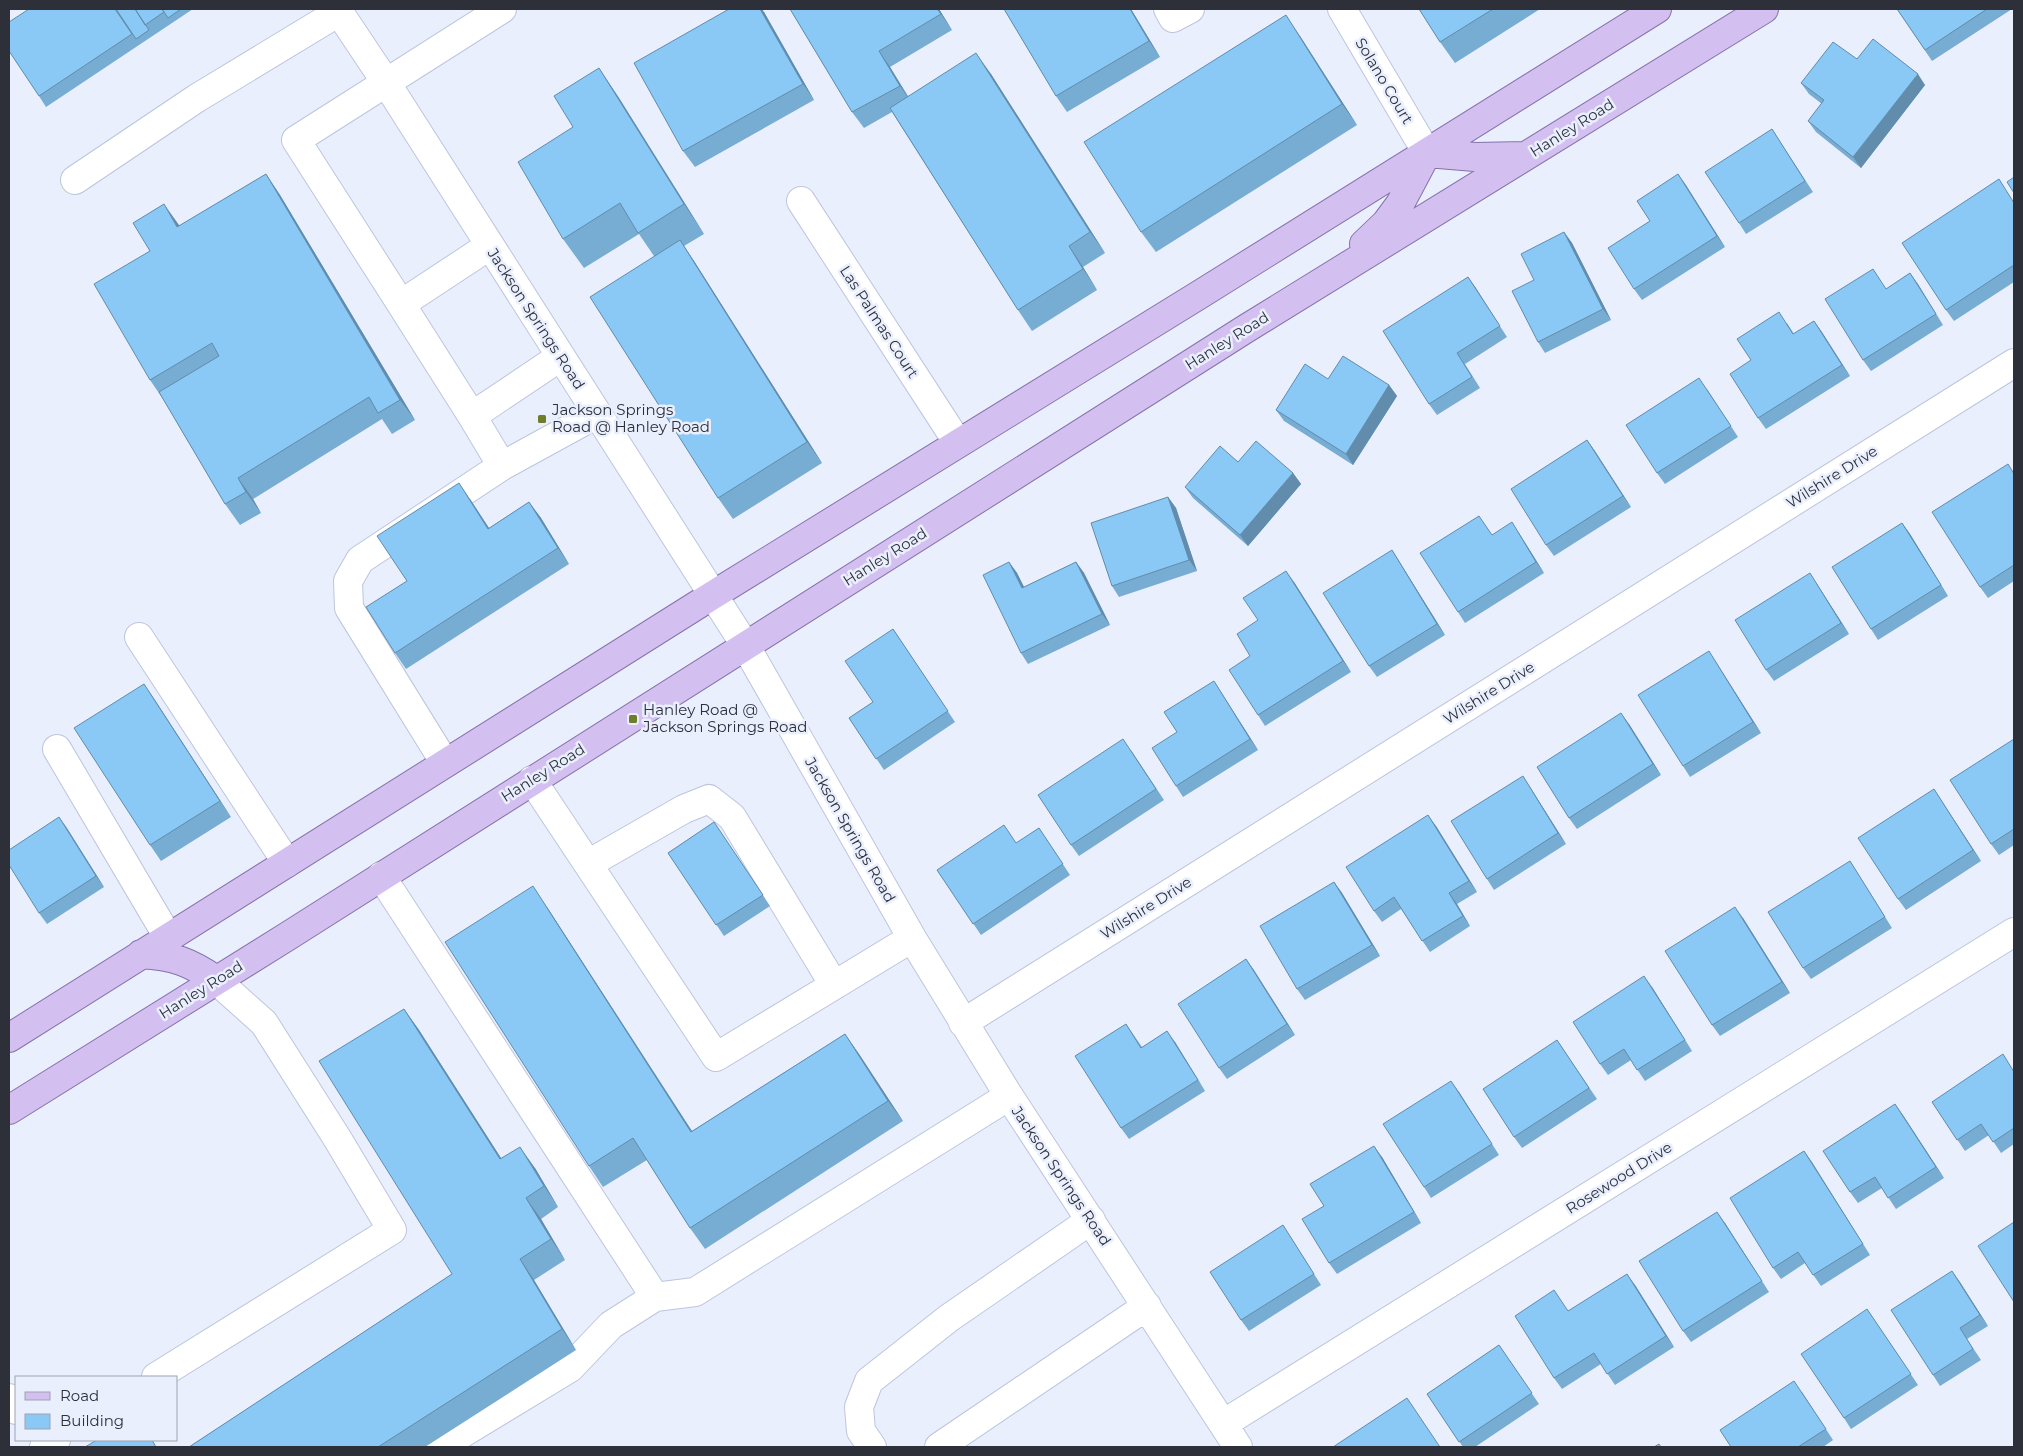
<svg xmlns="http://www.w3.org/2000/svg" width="2023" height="1456" viewBox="0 0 2023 1456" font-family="Montserrat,sans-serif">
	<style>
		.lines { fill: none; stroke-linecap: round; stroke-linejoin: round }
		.minor-casing { stroke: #bdc5dd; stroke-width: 30 }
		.major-casing { stroke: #8572aa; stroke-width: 30 }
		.minor { stroke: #fff; stroke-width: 28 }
		.major { stroke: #d3c0f1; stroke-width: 28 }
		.wall { fill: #77acd3 }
		.shaded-wall { fill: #618cac }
		.building { fill: #8ac8f5; stroke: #618cac }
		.poi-dot { fill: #6f7d2a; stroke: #eaeffe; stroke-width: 2 }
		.labels { text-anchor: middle; stroke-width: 5; stroke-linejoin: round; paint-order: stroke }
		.street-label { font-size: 15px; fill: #2d3039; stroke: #eaeffe }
		.poi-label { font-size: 15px; fill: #2d3039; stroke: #eaeffe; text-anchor: start }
	</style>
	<rect width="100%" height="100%" fill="#eaeffe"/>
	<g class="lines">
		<defs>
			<path id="minor" d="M337,9L387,84L745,645L912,938L1009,1096L1238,1447
				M1168,9L1173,18L1190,9
				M1342,9L1427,153
				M75,180L197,98L339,12
				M801,201L958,443
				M489,246L401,304L296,140L502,9
				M401,304L472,416
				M560,357L472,416L502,466L597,414
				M139,637L287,863
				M57,749L168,937
				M445,763L349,608L348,581L360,560L502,466
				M532,780L716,1057L912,938
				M588,864L684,809L709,799L732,817L834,985
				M381,876L655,1297L695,1292L1009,1096
				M963,1023L2014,363
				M156,1377L392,1230L337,1138L264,1023L216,980
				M9,1398L16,1410
				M1223,1424L2014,932
				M44,1447L56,1440
				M440,1447L570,1368L611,1325L655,1297
				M872,1447L861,1431L859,1407L869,1381L949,1318L1091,1220
				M939,1447L1147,1306"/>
			<path id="major" d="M1364,244L1386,223L1400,204L1427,153L1475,157L1524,156
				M141,954C174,956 190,962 216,980
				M9,1038L713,595L1199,295L1657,9
				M9,1110L288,936L1247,328L1764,9"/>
		</defs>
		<!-- minor casing -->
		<use href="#minor" class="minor-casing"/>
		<!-- major casing -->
		<use href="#major" class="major-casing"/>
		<!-- minor -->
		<use href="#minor" class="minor"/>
		<!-- major -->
		<use href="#major" class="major"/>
	</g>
	<!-- wall -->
	<path class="wall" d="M29,9H193L46,107L39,96Z
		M790,9H939L952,30L890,67L908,96L991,74L1105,253L1083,267L1097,290L1032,331L1018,310L892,112L864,128L852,112Z
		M1004,9H1131L1160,57L1067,112L1056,96Z
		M1419,9H1540L1455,63L1440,42Z
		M1897,9H2012L1932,61Z
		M764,12L814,100L695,167L683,151Z
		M1300,36L1357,125L1156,252L1141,232Z
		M1857,59L1925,85L1861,168L1816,132L1808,121L1822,104L1809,94L1801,83Z
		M599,68L619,98L704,234L684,246L694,261L822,463L733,519L718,498L654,256L639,234L584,268L563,239L573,127Z
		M1772,129L1813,192L1746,234L1739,223Z
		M266,174L280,195L415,420L392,434L382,419L253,499L261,513L240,525L225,504L163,399L150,380V251L179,226Z
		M1678,174L1725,247L1642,300L1634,289L1650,221Z
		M2014,202V282L1954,321L1946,310Z
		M1564,232L1572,243L1611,320L1545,353L1538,342L1534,280Z
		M1910,273L1943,325L1871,371L1863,360L1886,289Z
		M1468,277L1507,337L1465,364L1480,388L1437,415L1429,404Z
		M1814,321L1850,376L1766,429L1758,418L1751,360L1787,323L1794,334Z
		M1328,379L1389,385L1397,396L1353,465L1284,421L1276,410Z
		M1707,389L1738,437L1665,484L1657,473Z
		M1587,440L1631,507L1554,556L1546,545Z
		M1238,462L1293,473L1301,484L1248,546L1193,498L1185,487Z
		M2014,473V581L1988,598L1980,587Z
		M1168,497L1176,508L1197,571L1119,597L1112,586Z
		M470,499L489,528L529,502L541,518L569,564L406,669L395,653L407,581Z
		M1902,523L1910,534L1948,596L1878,640L1871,629Z
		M1519,533L1544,573L1465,623L1458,612L1492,535Z
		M1392,550L1399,561L1445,635L1377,677L1369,666Z
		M1009,562L1017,573L1024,587L1076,562L1084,573L1110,625L1028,664L1021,653Z
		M1294,582L1351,672L1265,726L1258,715V620Z
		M1817,584L1849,634L1774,681L1766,670Z
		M893,629L955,722L884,770L849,718L873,702Z
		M1716,662L1761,733L1690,777L1683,766Z
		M144,684L231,817L161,861L150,845Z
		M1221,692L1258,750L1183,797L1176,786L1177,732Z
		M1629,724L1661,775L1577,829L1569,818Z
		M2014,739V845L1999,855L1991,844Z
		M1131,750L1164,800L1079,856L1071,845Z
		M1530,787L1566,844L1494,890L1487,879Z
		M1934,789L1981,861L1906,910L1898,899Z
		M59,817L104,887L47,924L39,913Z
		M714,822L770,906L724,936L668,853Z
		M1436,826L1477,892L1457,904L1470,926L1430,952L1401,909L1382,922L1374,911Z
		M1039,828L1070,875L981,935L937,870L1017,843Z
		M1850,861L1892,928L1811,979L1803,968Z
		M1334,882L1342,893L1380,956L1305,1000L1297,989Z
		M547,907L692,1131L845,1034L859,1054L903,1121L705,1249L690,1228L647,1160L603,1187L589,1166Z
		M1743,918L1790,993L1720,1036L1712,1025Z
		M1246,959L1295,1035L1227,1079L1219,1068Z
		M1652,987L1692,1051L1645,1081L1631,1060L1608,1075L1600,1064Z
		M404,1009L419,1030L501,1158L535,1168L558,1207L541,1219L565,1260L534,1280L576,1350L425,1447H189L452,1274Z
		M1126,1024L1142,1047L1175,1042L1205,1091L1129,1139L1121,1128Z
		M1557,1040L1597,1099L1522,1148L1514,1137Z
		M2014,1071V1144L2001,1153L1989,1135L1965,1151L1932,1102Z
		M1459,1092L1499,1155L1431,1198L1424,1187Z
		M1895,1104L1944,1178L1896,1209L1882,1188L1858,1203L1850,1192Z
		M1804,1151L1870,1255L1821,1286L1805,1263L1781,1279L1773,1268Z
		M1382,1157L1421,1223L1337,1274L1329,1263L1324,1206Z
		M1725,1223L1769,1292L1691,1342L1683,1331Z
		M1290,1236L1321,1285L1249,1331L1241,1320Z
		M1952,1271L1988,1326L1967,1339L1981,1360L1940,1386L1933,1375Z
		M1635,1285L1674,1347L1615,1385L1601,1364L1562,1389L1554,1378L1568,1311Z
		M1867,1309L1918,1385L1851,1429L1844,1418Z
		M1499,1345L1539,1404L1475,1447H1463L1427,1394Z
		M1802,1392L1833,1440L1823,1447H1731Z"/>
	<!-- shaded-wall -->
	<path class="shaded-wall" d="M760,9H762L764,12L814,100L803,84Z
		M937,9H939L952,30L941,14Z
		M1130,9H1131L1160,57L1149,41Z
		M1286,15L1300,36L1357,125L1342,104Z
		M879,51L890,67L911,102L900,86Z
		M976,53L991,74L1105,253L1090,232Z
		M599,68L619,98L704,234L684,204Z
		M1918,74L1925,85L1861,168L1853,157Z
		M266,174L280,195L415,420L400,400Z
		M1678,174L1686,185L1725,247L1717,236Z
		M164,204L179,225L192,248L177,227Z
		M1564,232L1572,243L1611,320L1603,309Z
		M680,240L694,261L822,463L807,442Z
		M1069,246L1083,267L1097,290L1083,269Z
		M1910,273L1918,284L1943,325L1936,314Z
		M1468,277L1476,288L1507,337L1500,326Z
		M1814,321L1822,332L1850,376L1842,365Z
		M1389,385L1397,396L1353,465L1346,454Z
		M1587,440L1595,451L1631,507L1623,496Z
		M1293,473L1301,484L1248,546L1240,535Z
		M238,478L253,499L261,513L246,492Z
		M459,483L470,499L500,545L488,529Z
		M1168,497L1176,508L1197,571L1189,560Z
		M529,502L541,518L569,564L558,548Z
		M1512,522L1519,533L1544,573L1536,562Z
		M1902,523L1910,534L1948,596L1941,585Z
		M1392,550L1399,561L1445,635L1437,624Z
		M1009,562L1017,573L1030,599L1022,588Z
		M1076,562L1084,573L1110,625L1102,614Z
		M1286,571L1294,582L1351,672L1343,661Z
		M1810,573L1817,584L1849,634L1841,623Z
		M1709,651L1716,662L1761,733L1753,722Z
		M1214,681L1221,692L1258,750L1250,739Z
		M144,684L155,700L231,817L220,801Z
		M1621,713L1629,724L1661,775L1653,764Z
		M1523,776L1530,787L1566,844L1558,833Z
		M1934,789L1941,800L1981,861L1973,850Z
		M1428,815L1436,826L1477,892L1469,881Z
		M59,817L67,828L104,887L96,876Z
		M1334,882L1342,893L1380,956L1372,945Z
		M533,886L547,907L706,1153L691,1132Z
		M1449,893L1457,904L1470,926L1463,916Z
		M1735,907L1743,918L1790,993L1782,982Z
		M1246,959L1254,970L1295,1035L1287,1024Z
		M1644,976L1652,987L1692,1051L1685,1040Z
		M404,1009L419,1030L515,1180L500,1159Z
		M1167,1031L1175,1042L1205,1091L1198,1080Z
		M845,1034L859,1054L903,1121L888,1101Z
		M1451,1081L1459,1092L1499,1155L1492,1144Z
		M1895,1104L1903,1115L1944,1178L1936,1167Z
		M1374,1146L1382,1157L1421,1223L1414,1212Z
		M520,1147L535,1168L558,1207L544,1186Z
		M1804,1151L1812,1162L1870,1255L1863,1244Z
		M526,1198L541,1219L565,1260L551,1239Z
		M1717,1212L1725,1223L1769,1292L1762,1281Z
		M520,1259L534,1280L576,1350L562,1329Z
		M1952,1271L1960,1282L1988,1326L1980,1315Z
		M1627,1274L1635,1285L1674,1347L1666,1336Z"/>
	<!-- building -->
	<path class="building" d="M29,9H115L132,34L39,96L9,51V22Z
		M116,9H135L149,30L136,39Z
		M135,9H162L164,12L145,25Z
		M162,9H181L168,18Z
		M729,9H760L803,84L683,151L634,63Z
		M790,9H937L941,14L879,51L900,86L852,112Z
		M1004,9H1130L1149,41L1056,96Z
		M1419,9H1493L1440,42Z
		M1897,9H1987L1925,50Z
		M1286,15L1342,104L1141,232L1084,142Z
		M1873,39L1918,74L1853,157L1808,121L1824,100L1801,83L1833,42L1857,59Z
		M976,53L1090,232L1069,246L1083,269L1018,310L890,108Z
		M599,68L684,204L638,233L620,203L563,239L518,162L573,127L554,96Z
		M1772,129L1805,181L1739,223L1705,172Z
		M266,174L400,400L378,413L369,397L238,478L246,492L225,504L159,392L219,356L212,343L150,380L94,284L150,251L133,223L164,204L177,227Z
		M1678,174L1717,236L1634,289L1608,248L1650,221L1637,201Z
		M2014,177V193L2007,182Z
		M1999,179L2014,203V265L1946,310L1902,243Z
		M1564,232L1603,309L1538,342L1512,291L1534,280L1521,254Z
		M680,240L807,442L718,498L590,297Z
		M1873,269L1886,289L1910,273L1936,314L1863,360L1825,299Z
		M1468,277L1500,326L1457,353L1472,377L1429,404L1383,331Z
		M1779,312L1793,334L1814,321L1842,365L1758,418L1730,374L1751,360L1737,339Z
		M1343,356L1389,385L1346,454L1276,410L1305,364L1328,379Z
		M1699,378L1731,426L1657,473L1626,425Z
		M1587,440L1623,496L1546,545L1511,489Z
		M1256,441L1293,473L1240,535L1185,487L1220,446L1238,462Z
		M2008,464L2014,474V565L1980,587L1932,512Z
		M459,483L488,529L529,502L558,548L395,653L366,607L407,581L377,536Z
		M1168,497L1189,560L1112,586L1091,523Z
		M1479,516L1492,535L1512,522L1536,562L1458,612L1420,553Z
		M1902,523L1941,585L1871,629L1832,567Z
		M1392,550L1437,624L1369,666L1323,593Z
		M1009,562L1022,588L1076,562L1102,614L1021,653L983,575Z
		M1286,571L1343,661L1258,715L1229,670L1250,656L1237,634L1258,620L1243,598Z
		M1810,573L1841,623L1766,670L1735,620Z
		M893,629L948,711L876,759L849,718L873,702L845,661Z
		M1709,651L1753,722L1683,766L1638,695Z
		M1214,681L1250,739L1176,786L1152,748L1177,732L1164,712Z
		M144,684L220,801L150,845L74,728Z
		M1621,713L1653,764L1569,818L1537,767Z
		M1123,739L1156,789L1071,845L1038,795Z
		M2014,739V829L1991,844L1950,780Z
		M1523,776L1558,833L1487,879L1451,821Z
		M1934,789L1973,850L1898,899L1858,838Z
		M1428,815L1469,881L1449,893L1463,916L1422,941L1394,897L1374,911L1346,867Z
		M59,817L96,876L39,913L9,865V850Z
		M714,822L763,895L716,925L668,853Z
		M1004,825L1016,843L1039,828L1063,864L973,924L937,870Z
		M1850,861L1885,917L1803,968L1768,912Z
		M1334,882L1372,945L1297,989L1260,926Z
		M533,886L691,1132L845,1034L888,1101L690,1228L633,1138L589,1166L445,942Z
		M1735,907L1782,982L1712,1025L1665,951Z
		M1246,959L1287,1024L1219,1068L1178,1004Z
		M1644,976L1685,1040L1637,1070L1624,1049L1600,1064L1573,1022Z
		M404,1009L500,1159L520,1147L544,1186L526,1198L551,1239L520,1259L562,1329L378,1447H189L452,1274L319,1061Z
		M1126,1024L1141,1048L1167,1031L1198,1080L1121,1128L1075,1056Z
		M1557,1040L1589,1088L1514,1137L1483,1089Z
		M2003,1054L2014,1072V1128L1993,1142L1981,1124L1957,1140L1932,1102Z
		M1451,1081L1492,1144L1424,1187L1383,1124Z
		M1895,1104L1936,1167L1888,1198L1875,1177L1850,1192L1823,1151Z
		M1374,1146L1414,1212L1329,1263L1302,1219L1324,1206L1310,1184Z
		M1804,1151L1863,1244L1813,1275L1798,1252L1773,1268L1730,1198Z
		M1717,1212L1762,1281L1683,1331L1639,1261Z
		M2014,1222V1302L1978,1246Z
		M1283,1225L1314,1274L1241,1320L1210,1272Z
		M1952,1271L1980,1315L1960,1328L1973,1349L1933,1375L1891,1310Z
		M1627,1274L1666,1336L1607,1374L1594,1353L1554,1378L1515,1316L1554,1290L1568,1311Z
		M1867,1309L1911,1374L1844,1418L1801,1354Z
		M1499,1345L1532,1393L1459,1442L1427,1394Z
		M1794,1381L1826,1429L1798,1447H1731L1720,1430Z
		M1407,1398L1440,1447H1333Z
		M97,1440H152L156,1447H85Z
		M1659,1444L1661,1447H1654Z"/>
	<!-- markers -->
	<g class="poi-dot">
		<rect x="537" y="414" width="10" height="10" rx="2.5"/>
		<rect x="628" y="714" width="10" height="10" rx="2.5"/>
	</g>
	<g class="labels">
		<!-- street labels -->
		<g class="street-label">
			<text transform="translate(1384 81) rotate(59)" y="5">Solano Court</text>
			<text transform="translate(1572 128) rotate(-32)" y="5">Hanley Road</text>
			<text transform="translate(536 319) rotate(57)" y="5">Jackson Springs Road</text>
			<text transform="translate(879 322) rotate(57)" y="5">Las Palmas Court</text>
			<text transform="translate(1227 341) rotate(-32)" y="5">Hanley Road</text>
			<text transform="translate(1832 477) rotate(-32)" y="5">Wilshire Drive</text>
			<text transform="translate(885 557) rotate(-32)" y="5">Hanley Road</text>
			<text transform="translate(1489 693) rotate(-32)" y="5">Wilshire Drive</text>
			<text transform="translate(543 773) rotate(-32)" y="5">Hanley Road</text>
			<text transform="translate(850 830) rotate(60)" y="5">Jackson Springs Road</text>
			<text transform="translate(1146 908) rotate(-32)" y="5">Wilshire Drive</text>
			<text transform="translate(201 990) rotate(-32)" y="5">Hanley Road</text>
			<text transform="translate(1061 1176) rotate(56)" y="5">Jackson Springs Road</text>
			<text transform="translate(1619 1178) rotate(-32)" y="5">Rosewood Drive</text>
		</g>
		<!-- poi labels -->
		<g class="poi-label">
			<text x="552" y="415">Jackson Springs<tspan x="552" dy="17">Road @ Hanley Road</tspan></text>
			<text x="643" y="715">Hanley Road @<tspan x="643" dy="17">Jackson Springs Road</tspan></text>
		</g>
	</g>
	<!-- border -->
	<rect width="2023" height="1456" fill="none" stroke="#2d3039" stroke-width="20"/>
	<!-- legend -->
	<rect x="15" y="1376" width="162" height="65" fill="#eaeffe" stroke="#9ea3af"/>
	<rect x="25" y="1392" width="25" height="8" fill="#d3c0f1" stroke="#9ea3af"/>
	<text x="60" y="1401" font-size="15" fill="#2d3039">Road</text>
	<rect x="25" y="1414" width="25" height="15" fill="#8ac8f5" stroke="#9ea3af"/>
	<text x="60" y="1426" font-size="15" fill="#2d3039">Building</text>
</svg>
